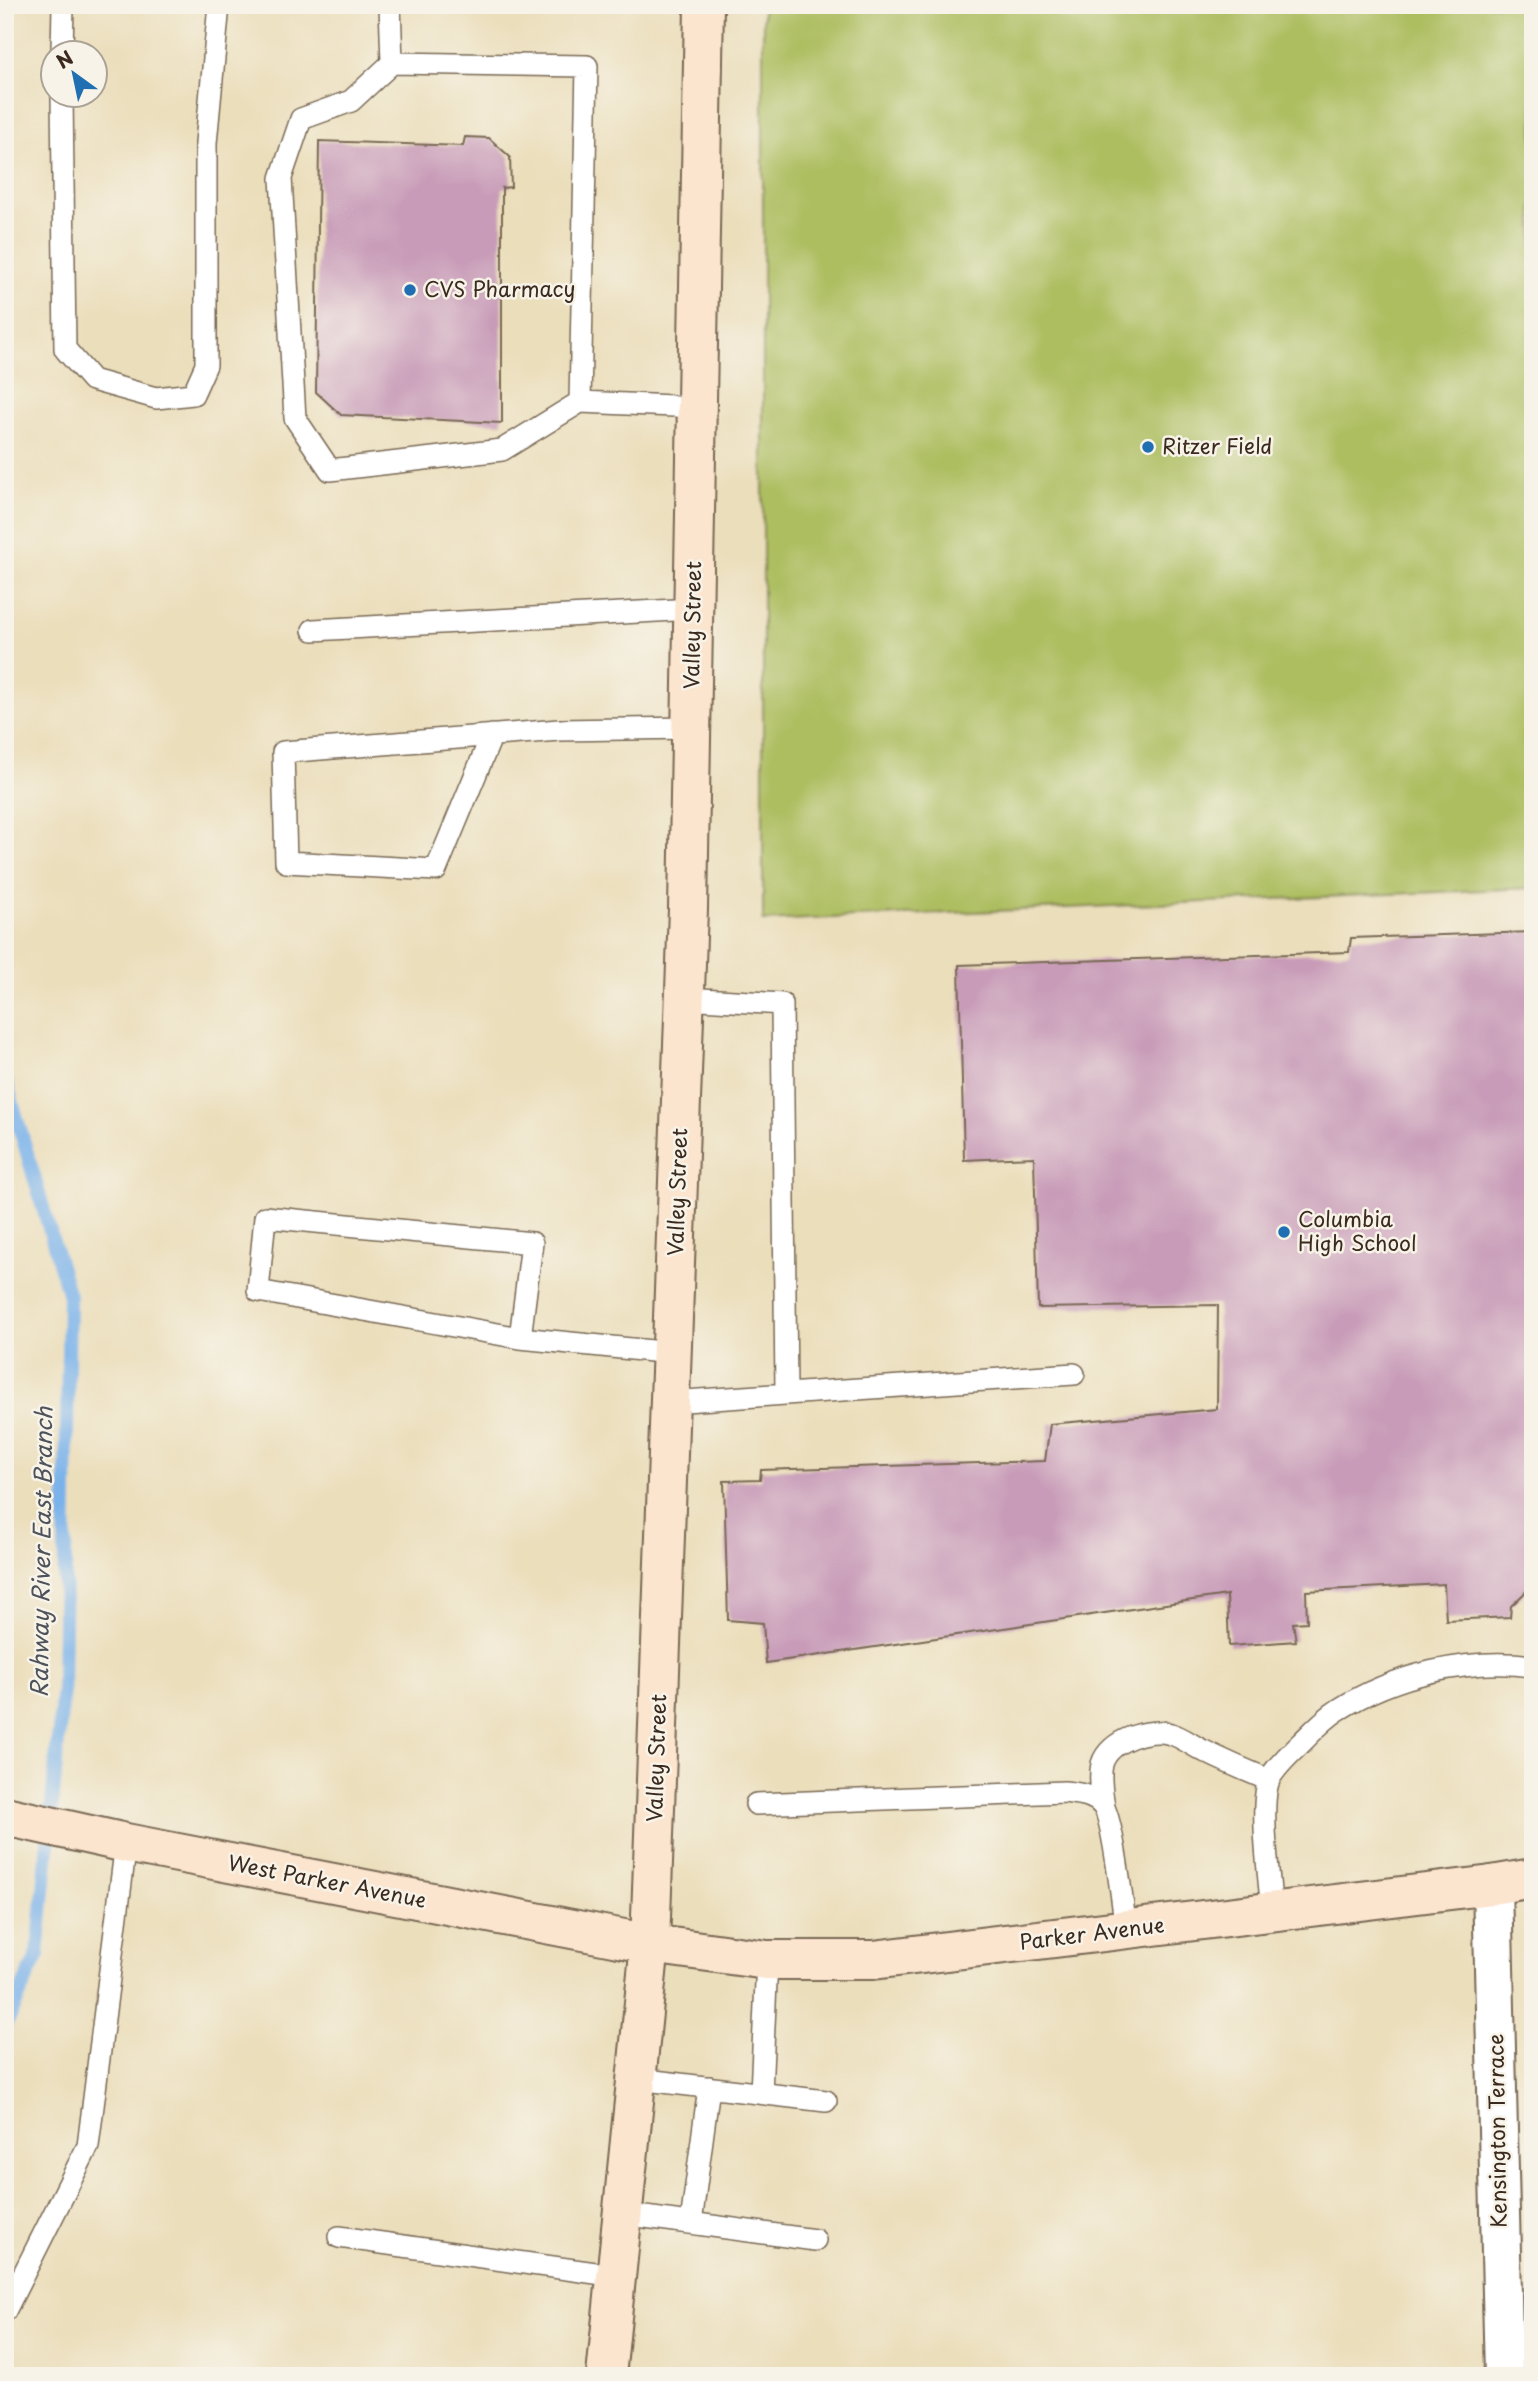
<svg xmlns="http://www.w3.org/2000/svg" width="1538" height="2381" viewBox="0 0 1538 2381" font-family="'Playpen Sans',sans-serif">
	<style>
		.green { fill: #adbe61; stroke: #747440; stroke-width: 2 }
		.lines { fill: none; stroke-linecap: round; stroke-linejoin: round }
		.stream { stroke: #7ab2ea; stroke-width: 14 }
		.building { fill: #c89bb8 }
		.lane-casing { stroke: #796955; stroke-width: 24 }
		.street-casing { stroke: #796955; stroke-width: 42 }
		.secondary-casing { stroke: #796955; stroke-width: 42 }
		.lane { stroke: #fff; stroke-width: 21 }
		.street { stroke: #fff; stroke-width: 38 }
		.secondary { stroke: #fce5cf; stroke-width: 38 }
		.poi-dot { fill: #1f6fb2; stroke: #f7f3e8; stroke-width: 2.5 }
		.labels { text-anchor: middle; stroke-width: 5; stroke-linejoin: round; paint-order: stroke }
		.poi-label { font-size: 21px; fill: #3b2a1e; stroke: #f7f3e8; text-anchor: start }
		.street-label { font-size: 21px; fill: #3b2a1e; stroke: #f7f3e8 }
		.water-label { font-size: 23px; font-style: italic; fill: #4e535b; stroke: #f7f3e8 }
	</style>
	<rect width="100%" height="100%" fill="#f7f3e8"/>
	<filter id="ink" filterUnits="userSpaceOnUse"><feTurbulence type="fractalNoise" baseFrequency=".0143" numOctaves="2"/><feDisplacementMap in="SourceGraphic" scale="14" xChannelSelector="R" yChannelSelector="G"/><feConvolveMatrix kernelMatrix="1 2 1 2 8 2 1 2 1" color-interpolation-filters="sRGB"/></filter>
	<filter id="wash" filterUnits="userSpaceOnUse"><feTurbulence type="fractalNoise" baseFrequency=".00686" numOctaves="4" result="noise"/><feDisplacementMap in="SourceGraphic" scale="28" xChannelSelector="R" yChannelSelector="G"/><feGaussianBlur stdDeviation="1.57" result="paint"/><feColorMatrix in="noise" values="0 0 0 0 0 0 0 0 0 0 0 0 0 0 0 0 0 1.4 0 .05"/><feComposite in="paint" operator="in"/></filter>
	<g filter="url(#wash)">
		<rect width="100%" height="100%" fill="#ebdebb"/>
		<!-- green -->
		<path class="green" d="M763,5H1533V888L763,921Z"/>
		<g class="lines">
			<!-- stream -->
			<path class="stream" d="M5,1078L69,1296L63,1688L38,1954L5,2027"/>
		</g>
		<g id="blocks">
			<!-- building -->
			<path class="building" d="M465,137L489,138L510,157L511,187L502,188V423L341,415L316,392L319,141L463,146Z
				M1533,932V1585L1511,1606L1510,1617L1446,1620L1444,1584L1306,1591L1307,1622L1293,1623L1296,1641L1229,1646L1227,1595L766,1663L763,1623L728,1620L724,1481L760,1480L761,1470L1045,1461L1050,1424L1217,1409L1218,1305L1038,1308L1034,1157L964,1160L959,965L1349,952L1351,938Z"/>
		</g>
	</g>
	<g filter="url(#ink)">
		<use href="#blocks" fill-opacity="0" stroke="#796955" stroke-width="2"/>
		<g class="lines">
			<defs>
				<path id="lane" d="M390,5L392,63L587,66L580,402L697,407
					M62,52L63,5
					M392,63L351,101L301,119L281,178L295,418L330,470L502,450L580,402
					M62,94L65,349L92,380L156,398L193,394L206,365V143L219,5
					M313,630L693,609
					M492,735L436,870L286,862L283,752L559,730L691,728
					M685,998L782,1004L786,1393
					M520,1338L532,1243L265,1217L258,1291L520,1338L672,1353
					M670,1402L1074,1374
					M756,1804L1064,1792C1078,1794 1093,1794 1103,1806C1113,1819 1123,1908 1126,1930
					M1104,1807C1102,1793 1099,1778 1102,1764C1109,1740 1149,1727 1171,1734C1182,1737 1193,1746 1204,1751C1226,1762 1247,1771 1269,1780
					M1272,1912C1270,1884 1258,1801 1270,1778C1277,1765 1291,1753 1302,1742C1313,1731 1324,1719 1338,1710C1393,1675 1468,1657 1533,1666
					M637,2079L826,2101
					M761,2093L767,1960
					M623,2214L815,2240
					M691,2223L709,2087
					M339,2237L617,2276
					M5,2311L88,2146L126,1843"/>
				<path id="street" d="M1492,1885L1504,2376"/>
				<path id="secondary" d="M5,1816L126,1843L650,1944L767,1960H873L1492,1885L1533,1878
					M606,2376L650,1944L688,909L704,5"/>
			</defs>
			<!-- lane casing -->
			<use href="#lane" class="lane-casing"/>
			<!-- street casing -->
			<use href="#street" class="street-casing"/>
			<!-- secondary casing -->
			<use href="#secondary" class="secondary-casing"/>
			<!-- lane -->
			<use href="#lane" class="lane"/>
			<!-- street -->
			<use href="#street" class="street"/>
			<!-- secondary -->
			<use href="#secondary" class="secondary"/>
		</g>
	</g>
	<!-- markers -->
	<g class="poi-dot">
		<circle cx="410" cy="290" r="7"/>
		<circle cx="1148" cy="447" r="7"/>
		<circle cx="1284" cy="1232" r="7"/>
	</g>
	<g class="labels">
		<!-- poi labels -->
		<g class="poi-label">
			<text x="424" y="297">CVS Pharmacy</text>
			<text x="1162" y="454">Ritzer Field</text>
			<text x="1298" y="1227">Columbia<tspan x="1298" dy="24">High School</tspan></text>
		</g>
		<!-- street labels -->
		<g class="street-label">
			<text transform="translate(693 625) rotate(-89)" y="7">Valley Street</text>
			<text transform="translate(678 1192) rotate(-88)" y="7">Valley Street</text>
			<text transform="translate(657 1758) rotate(-88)" y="7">Valley Street</text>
			<text transform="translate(327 1882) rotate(11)" y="7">West Parker Avenue</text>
			<text transform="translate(1092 1934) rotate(-7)" y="7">Parker Avenue</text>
			<text transform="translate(1498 2131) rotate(-91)" y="7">Kensington Terrace</text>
		</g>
		<!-- water labels -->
		<g class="water-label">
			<text transform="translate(42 1552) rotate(-89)" y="8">Rahway River East Branch</text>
		</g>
	</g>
	<!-- margin -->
	<rect width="1538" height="2381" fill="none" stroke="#f7f3e8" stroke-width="28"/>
	<!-- north arrow -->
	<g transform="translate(74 74) rotate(327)"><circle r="33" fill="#f7f3e8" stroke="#aca397" stroke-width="2"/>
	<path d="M0-5L12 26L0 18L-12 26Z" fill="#1f6fb2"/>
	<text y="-10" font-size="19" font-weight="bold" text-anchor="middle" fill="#3b2a1e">N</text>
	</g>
</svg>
